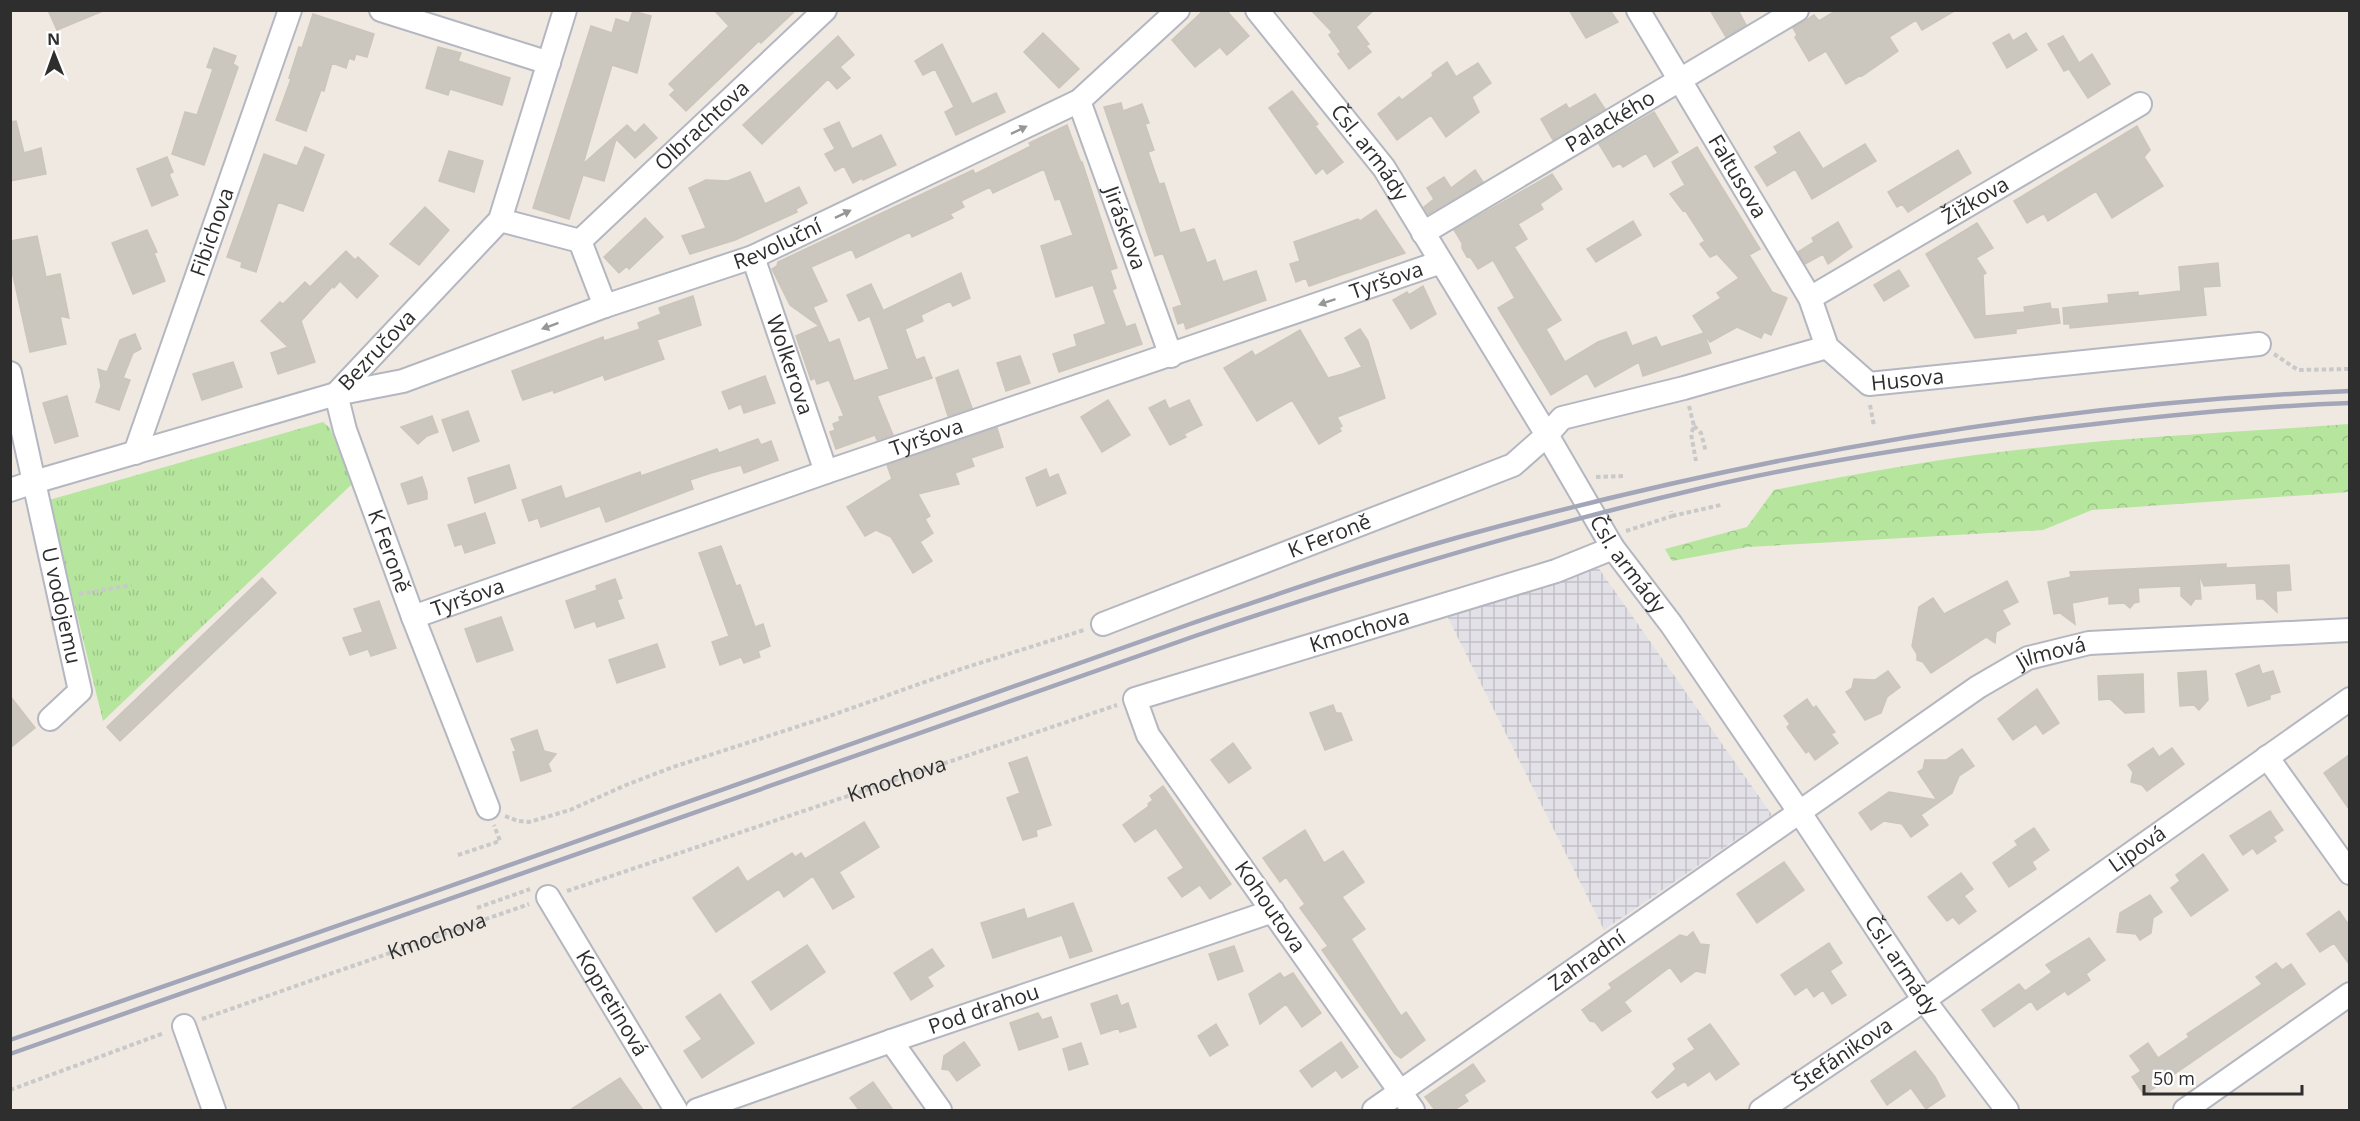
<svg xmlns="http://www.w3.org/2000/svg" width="2360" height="1121" viewBox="0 0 2360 1121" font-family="'Open Sans',sans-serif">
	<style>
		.industrial { fill: url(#industrial-grid) }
		.grass { fill: url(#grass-tufts) }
		.forest { fill: url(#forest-crowns) }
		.building { fill: #cbc7bf; stroke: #cbc5ba; stroke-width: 1.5 }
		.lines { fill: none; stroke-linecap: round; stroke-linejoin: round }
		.minor-casing { stroke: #b4b7c1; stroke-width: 26 }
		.path { stroke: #c9c9c9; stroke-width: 4; stroke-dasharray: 4.5 3; stroke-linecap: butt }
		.minor { stroke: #fff; stroke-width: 22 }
		.rail { stroke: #a3a6b8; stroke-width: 4.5 }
		.oneway { fill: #969696 }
		.labels { text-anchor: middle; stroke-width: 5; stroke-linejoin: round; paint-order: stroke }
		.street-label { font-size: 21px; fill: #2e2e2e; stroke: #fff }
	</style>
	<defs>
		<pattern id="industrial-grid" width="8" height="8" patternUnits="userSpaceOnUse" patternTransform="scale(1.5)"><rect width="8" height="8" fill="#e3e1e8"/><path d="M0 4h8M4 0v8" fill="none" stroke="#c3c1c7"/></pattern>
		<pattern id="grass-tufts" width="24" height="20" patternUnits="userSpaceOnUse" patternTransform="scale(1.5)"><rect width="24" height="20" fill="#b6e59e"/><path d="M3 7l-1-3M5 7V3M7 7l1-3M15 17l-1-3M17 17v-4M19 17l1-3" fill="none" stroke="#9dc588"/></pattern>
		<pattern id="forest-crowns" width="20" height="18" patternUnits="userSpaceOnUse" patternTransform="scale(1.5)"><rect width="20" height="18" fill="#b6e59e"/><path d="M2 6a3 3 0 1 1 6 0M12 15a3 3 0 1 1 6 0" fill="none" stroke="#9dc588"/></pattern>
	</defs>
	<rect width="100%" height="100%" fill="#efe9e1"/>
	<!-- industrial -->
	<path class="industrial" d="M1595,563L1772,815L1604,930L1446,614Z"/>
	<!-- grass -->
	<path class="grass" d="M323,422L330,428L352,484L103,721L49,500Z"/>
	<!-- forest -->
	<path class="forest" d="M2349,424V492L2092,510L2043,530L1748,547L1672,561L1665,549L1747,527L1774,490C1861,473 1947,457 2035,448C2140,436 2244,432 2349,424Z"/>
	<!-- building -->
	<path class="building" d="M48,10H102L103,11L57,30Z
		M714,10H796L761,43L759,41L686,111L670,95L675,90L669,84L729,26Z
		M1204,10H1226L1249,36L1227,55L1220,47L1195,67L1172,40Z
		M1311,10H1374L1356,27L1369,44L1366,46L1371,52L1349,69L1338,54L1341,52L1329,35L1332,32Z
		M1569,10H1610L1618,22L1586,38Z
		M1710,10H1738L1746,25L1726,37Z
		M1837,10H1956L1922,30L1916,20L1889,37L1898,51L1862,76L1861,75L1846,84L1826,51L1809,61L1795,37L1797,35L1793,28L1814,15L1819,21Z
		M633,11L651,16L637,73L612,65L583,164L627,125L635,133L644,124L657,138L635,158L616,139L604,181L583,175L569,219L533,208L591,26L612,33L616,19L629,23Z
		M313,14L374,34L367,57L356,54L354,60L349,58L346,68L332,63L324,91L321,90L306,131L276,120L291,79L289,78L299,47L302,48Z
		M1043,33L1079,69L1059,88L1024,52Z
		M2026,33L2037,50L2007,68L1993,43L2009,34L2013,41Z
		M838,36L854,55L840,67L850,78L837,89L828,79L762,144L743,125Z
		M2063,36L2079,63L2092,54L2110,84L2088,98L2069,69L2064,71L2048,44Z
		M942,44L972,104L996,93L1005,112L956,135L945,112L954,107L935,69L923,75L915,61Z
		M438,47L461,53L458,61L510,78L502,105L450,89L448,95L426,88Z
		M214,48L236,56L233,64L238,67L204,165L172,154L185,112L197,115L213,69L207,67Z
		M1447,62L1456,77L1478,63L1491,83L1472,97L1479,112L1446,137L1431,115L1397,140L1378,114L1399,97L1402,100L1433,76L1432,73Z
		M1292,91L1318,124L1315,126L1343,162L1327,174L1323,168L1316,174L1269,108Z
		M1595,94L1605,109L1553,140L1541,119L1566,104L1569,109Z
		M1121,103L1123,111L1142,104L1149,123L1145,124L1154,150L1148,152L1159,184L1164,183L1180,233L1194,229L1207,263L1215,260L1223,282L1256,271L1266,300L1186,329L1184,322L1178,324L1173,308L1182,305L1163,253L1155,256L1104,107Z
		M1654,112L1678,152L1654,167L1646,153L1623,167L1620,163L1613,167L1599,144Z
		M16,121L24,153L41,148L46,174L10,181V122Z
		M839,122L852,149L881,135L896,165L863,180L862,178L853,183L844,166L835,171L825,154L835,149L824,129Z
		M1067,125L1081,163L1082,162L1117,268L1110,270L1116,288L1112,290L1126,327L1135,324L1142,344L1059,372L1053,354L1077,346L1074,335L1106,324L1093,285L1056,297L1041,246L1073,235L1060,199L1055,200L1044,169L993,193L990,187L961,201L964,207L950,214L953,218L912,237L910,232L856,258L852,249L811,267L827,301L813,307L829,343L839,339L854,381L889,369L870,317L961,273L970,298L953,306L950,301L921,315L923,321L905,329L916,360L924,357L932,378L877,396L893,435L877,440L875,435L836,449L830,432L835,430L833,424L840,421L839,417L844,416L829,380L817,384L815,378L811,380L796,336L819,326L790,305L772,269L777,266L778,262L973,170L975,174L1031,146L1029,143Z
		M2137,126L2150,150L2144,157L2163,186L2112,218L2096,191L2048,221L2044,214L2041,215L2027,223L2014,201Z
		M1799,132L1823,169L1865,144L1876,161L1812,199L1795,169L1767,186L1755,167L1778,153L1774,147Z
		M305,147L324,155L303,211L278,202L256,272L241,267L242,262L227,257L264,154L297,166Z
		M1697,147L1760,249L1749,255L1772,292L1787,298L1771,335L1764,332L1761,338L1737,327L1710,342L1693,316L1721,298L1717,293L1739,278L1717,254L1710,257L1700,244L1705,241L1685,210L1683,211L1670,194L1685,185L1672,162Z
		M1958,150L1971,173L1908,212L1902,204L1897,207L1888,192Z
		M449,151L483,161L474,192L439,181Z
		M167,157L173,172L169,174L178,195L152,206L137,169Z
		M1475,170L1483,182L1428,214L1424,207L1434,199L1427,188L1444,177L1451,188Z
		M750,172L765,204L799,187L807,203L796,209L797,212L735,240L690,254L682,236L706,228L689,188L706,180L728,181Z
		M1552,174L1562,189L1540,204L1543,209L1518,224L1527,239L1514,247L1561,320L1546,329L1565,362L1598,342L1626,332L1632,346L1656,337L1661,347L1704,333L1711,353L1643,376L1639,362L1595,387L1587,373L1551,395L1498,308L1515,298L1493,260L1478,269L1471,258L1467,257L1462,248V243L1454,230Z
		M425,207L449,230L419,265L390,244Z
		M1376,210L1405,253L1309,286L1306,278L1296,282L1290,264L1300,261L1294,242L1358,219L1360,221Z
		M645,218L663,237L629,269L627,266L619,273L604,257Z
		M1633,221L1641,235L1596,262L1587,249Z
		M1838,222L1852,247L1828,264L1823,254L1805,264L1798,252L1814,242L1812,238Z
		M1977,223L1993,248L1976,258L1986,273L1983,275L1985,316L2025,312L2024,307L2050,303L2051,309H2058L2060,323L2016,329V333L1975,338L1926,254Z
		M147,230L157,252L154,253L165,281L133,294L112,243Z
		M37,236L46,277L60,274L69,318L60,316L66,344L30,352L10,262V241Z
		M346,251L355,260L358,257L378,276L357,298L340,281L334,288L333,286L301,321L315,362L278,374L271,353L288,347L261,321L280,302L283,304L305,282L310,287Z
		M2218,263L2220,286L2203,287L2206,315L2070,328V324H2064L2063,308L2109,303L2108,295L2138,292V296L2181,291L2179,267Z
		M1899,270L1909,286L1884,301L1874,285Z
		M871,284L883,310L859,321L847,295Z
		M1423,286L1436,314L1411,329L1393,300L1407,292L1409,295Z
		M693,296L701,325L657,340L664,359L605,380L603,375L554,393L553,390L523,400L521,396L512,371L603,337L604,341L640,329L638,323L661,314L659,308Z
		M1360,329L1368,341L1385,398L1337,417L1342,426L1339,428L1341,431L1319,444L1292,400L1257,421L1224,368L1252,351L1255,356L1300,330L1328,378L1343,374L1362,367L1345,338Z
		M135,334L141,349L133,353L123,378L130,380L119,410L96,402L101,386L98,369L107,372L120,340Z
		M1020,356L1030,383L1006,391L997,363Z
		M233,362L242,387L202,400L193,374Z
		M958,370L972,408L948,416L936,378Z
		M765,376L775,403L744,413L741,404L729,409L722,392Z
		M67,396L78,436L55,443L43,403Z
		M1108,400L1130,435L1102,452L1081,417Z
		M1165,400L1169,409L1189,400L1202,425L1184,434L1186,437L1170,445L1149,408Z
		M468,411L479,441L453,451L442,420Z
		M432,416L438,432L427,436L418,444L401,427Z
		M997,428L1003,447L971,458L974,466L955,473L959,484L918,494L930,516L925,519L933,533L920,542L932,561L913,573L891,537L876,530L865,536L847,507L892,479L887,465Z
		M758,439L761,445L771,441L778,460L744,473L741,465L711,473L690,480L693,489L606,522L600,506L541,527L538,518L529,521L522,500L561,486L565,499L640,472L641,476L717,449L719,453Z
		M509,465L516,488L475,503L468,478Z
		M1046,469L1049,478L1058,474L1066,493L1037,506L1026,478Z
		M422,477L427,492V499L408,504L401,484Z
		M485,513L495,543L465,553L462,544L455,546L448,525Z
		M721,546L736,586L740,585L755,627L763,624L770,646L758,651L760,657L744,663L741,657L720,665L712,642L729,636L699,553Z
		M2226,564V568L2289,565L2291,590L2276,591L2277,612L2263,599H2257L2256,583L2204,586L2199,574L2201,599H2195L2191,605L2181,596V586L2138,588L2139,602L2134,603L2130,608L2124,603L2109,604V596L2072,603L2075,624L2060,613L2054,614L2048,582L2071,577L2070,572Z
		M262,578L276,593L120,741L107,727Z
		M615,579L622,598L617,600L624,618L597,627L595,621L575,628L566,601L597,590L596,586Z
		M2007,581L2018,602L2002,610L2010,624L1996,632L1995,643L1986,637L1931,673L1923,662L1917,660V654L1912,646L1919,607L1933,598L1944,614Z
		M379,601L396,648L371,656L368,649L350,655L343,638L363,632L354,609Z
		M501,617L513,650L477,662L465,629Z
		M657,644L665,667L617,683L609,660Z
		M2259,665L2262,674L2273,671L2280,692L2270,695V699L2248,706L2236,674Z
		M1888,671L1900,687L1887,697L1881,713L1865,720L1846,692L1852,688L1854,679L1875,680Z
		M2206,671L2208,700L2199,710L2194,705L2180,706L2178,673Z
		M2143,674L2144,712L2125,713L2110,699L2099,700L2098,676Z
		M2037,689L2059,723L2043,734L2036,724L2013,740L1998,719Z
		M10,696L35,728L10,748Z
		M1807,699L1813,708L1816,706L1835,732L1831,734L1838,743L1815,760L1809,751L1806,753L1787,727L1790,724L1784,716Z
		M1333,705L1336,713H1341L1352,740L1325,750L1310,713Z
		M537,730L544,751L556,754L548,764L551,771L521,781L513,752L516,751L511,739Z
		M1233,743L1251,768L1229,783L1211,760Z
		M2153,748L2159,757L2172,748L2184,764L2147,791L2142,785L2131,782L2133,772L2128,765Z
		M1962,749L1974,766L1959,776L1952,793L1921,815L1928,825L1911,837L1902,824L1884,821L1871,830L1859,813L1889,792L1937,800L1918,772L1923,769L1925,760H1946Z
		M2349,755V809L2324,773Z
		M1027,757L1051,825L1036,830L1037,836L1023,840L1007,798L1020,793L1009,763Z
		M1163,786L1231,884L1210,899L1200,885L1182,897L1168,878L1184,868L1156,828L1135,842L1123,825L1149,806L1148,804L1153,800L1150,796Z
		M2270,811L2283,830L2273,837L2276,841L2257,854L2253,848L2243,855L2230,836Z
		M864,822L879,847L839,872L854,897L833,909L813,876L784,897L779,889L716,932L693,898L738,867L747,882L792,853L795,857L801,853L805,859Z
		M2034,828L2049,850L2032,862L2036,869L2009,887L1993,863L2018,845L2015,841Z
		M1305,830L1324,863L1343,851L1364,882L1342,897L1365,929L1351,939L1401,1016L1406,1012L1425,1040L1401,1058L1395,1054L1322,950L1328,946L1300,908L1305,904L1286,877L1280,882L1263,858Z
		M2203,854L2228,890L2191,916L2171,888L2180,881L2176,875Z
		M1784,862L1804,890L1757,923L1737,894Z
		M1961,873L1973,889L1964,896L1976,911L1959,924L1953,917L1947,921L1928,897Z
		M2150,895L2162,912L2153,918L2151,933L2140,940L2136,934L2117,932L2120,913Z
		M1073,903L1092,951L1070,958L1062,935L993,958L981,923L1024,909L1027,919Z
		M2339,911L2349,925V964L2334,943L2320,952L2307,934Z
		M1693,932L1700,944L1709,945L1705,973L1696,971L1681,982L1670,967L1624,1002L1631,1011L1602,1031L1595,1022L1590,1021L1582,1010L1612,988L1609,984L1680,935L1687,937Z
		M2089,938L2105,960L2086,974L2090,980L2068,995L2065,991L2037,1010L2031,1001L1994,1027L1982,1010L2019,984L2025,991L2052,972L2046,965Z
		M1829,943L1842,963L1830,971L1846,995L1832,1004L1823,990L1814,997L1807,987L1795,995L1781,975Z
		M807,945L825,972L771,1010L752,982Z
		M1234,946L1243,971L1218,980L1209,954Z
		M932,949L944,966L927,977L933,986L911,1000L894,973Z
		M2276,963L2282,970L2291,964L2305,984L2144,1095L2132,1077L2141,1071L2130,1056L2148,1043L2158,1058L2189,1037L2187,1034L2262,984L2256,977Z
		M1280,973L1284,978L1293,973L1321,1013L1302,1027L1286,1004L1260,1024L1249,994Z
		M720,994L754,1043L702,1078L684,1051L702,1039L686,1017Z
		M1117,995L1121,1006L1128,1003L1136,1027L1120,1032L1119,1028L1101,1034L1091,1004Z
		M1038,1013L1042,1020L1051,1017L1058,1037L1019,1050L1010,1023Z
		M1216,1024L1228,1045L1210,1056L1198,1036Z
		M1710,1024L1739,1064L1716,1080L1710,1071L1688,1086L1685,1081L1657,1098L1652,1092L1676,1069L1673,1064L1695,1049L1688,1039Z
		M964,1042L980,1065L957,1081L949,1070L942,1069L944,1056Z
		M1341,1042L1358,1067L1342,1078L1336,1070L1312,1087L1300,1071Z
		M1081,1043L1088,1064L1069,1070L1063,1049Z
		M1915,1051L1935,1077L1945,1096L1926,1109L1911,1088L1887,1105L1871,1081Z
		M1473,1064L1485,1081L1464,1095L1468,1101L1454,1110H1435L1425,1097Z
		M620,1078L643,1110H570Z
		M873,1082L893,1110H859L850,1098Z"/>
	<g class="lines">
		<defs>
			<g id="minor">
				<path d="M381,10L549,63"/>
				<path id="s3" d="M1257,10L1384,168L1547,435L1613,548L1671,624L1800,813L1924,1000L2007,1110"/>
				<path id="s4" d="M1638,10L1810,298L1827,347L1869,384L2259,344"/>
				<path id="s5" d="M1079,101L1171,356"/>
				<path d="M500,220L580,241L605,306"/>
				<path id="s6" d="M1423,233L1797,10"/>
				<path id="s7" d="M580,241L825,10"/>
				<path id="s8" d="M753,257L826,472"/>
				<path id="s9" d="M1810,298L2140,104"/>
				<path id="s10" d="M10,373L80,691L50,719"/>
				<path id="s11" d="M336,394L500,220L565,10"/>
				<path id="s12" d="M336,394L345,430L413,617L488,808"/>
				<path id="s13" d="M135,453L290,10"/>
				<path id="s14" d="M10,490L34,482L336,394L403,381L605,306L753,257L1079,101L1178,10"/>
				<path id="s15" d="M413,617L826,472L1441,262"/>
				<path id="s16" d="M1103,624L1513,465L1547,435L1562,418L1684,388L1827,347"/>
				<path d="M2267,757L2350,873"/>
				<path id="s17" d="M548,897L676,1110"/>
				<path d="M184,1026L214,1110"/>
				<path d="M891,1041L940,1110"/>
				<path id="s18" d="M697,1110L891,1041L1273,911"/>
				<path id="s19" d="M1374,1110L1978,687L2028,658L2089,643L2350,630"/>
				<path id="s20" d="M1413,1110L1148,735L1135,699L1556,571L1613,548"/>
				<path id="s21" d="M1761,1110L1924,1000L2350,699"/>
				<path d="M2185,1110L2350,994"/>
			</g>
		</defs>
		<!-- minor casing -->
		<use href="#minor" class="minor-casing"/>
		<!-- path -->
		<g class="path">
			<path d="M2274,354L2298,370L2350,369"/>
			<path d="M1870,405L1874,426"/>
			<path d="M1689,406L1694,426L1691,434L1696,461"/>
			<path d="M1694,426L1701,433L1706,452"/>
			<path d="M1596,477L1625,476"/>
			<path d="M1672,516L1721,505"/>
			<path d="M1626,531L1672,516L1671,511"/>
			<path d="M79,594L132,585"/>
			<path d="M505,816L518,821L529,822L570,810L626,785L673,767L827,717L961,669L1084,630"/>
			<path d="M458,855L500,841L494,825"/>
			<path id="s1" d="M567,891L1117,705"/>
			<path d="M477,908L530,889"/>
			<path id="s2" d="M202,1019L529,904"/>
			<path d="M10,1090L164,1033"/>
		</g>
		<!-- minor -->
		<use href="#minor" class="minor"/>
		<!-- rail -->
		<path class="rail" d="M10,1040L391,907L1190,624C1284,592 1378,559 1474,533C1760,455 2053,403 2350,391
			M10,1054L1195,636C1362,579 1530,528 1702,488C1831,458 1963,439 2095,424C2179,414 2265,406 2350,403"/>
	</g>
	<!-- one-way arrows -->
	<defs><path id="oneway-solid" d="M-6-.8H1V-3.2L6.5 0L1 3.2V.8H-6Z" transform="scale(1.5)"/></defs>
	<g class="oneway">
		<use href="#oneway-solid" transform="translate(1019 130) rotate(-26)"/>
		<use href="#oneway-solid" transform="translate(843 214) rotate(-26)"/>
		<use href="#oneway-solid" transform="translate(1327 302) rotate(161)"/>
		<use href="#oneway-solid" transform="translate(550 326) rotate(160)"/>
	</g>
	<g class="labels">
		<!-- street labels -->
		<g class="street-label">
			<text dy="7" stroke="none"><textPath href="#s6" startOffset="218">Palackého</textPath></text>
			<text dy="7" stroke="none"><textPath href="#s7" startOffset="168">Olbrachtova</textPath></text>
			<text dy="7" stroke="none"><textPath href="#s3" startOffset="182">Čsl. armády</textPath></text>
			<text dy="7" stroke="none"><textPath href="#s4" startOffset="194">Faltusova</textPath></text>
			<text dy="7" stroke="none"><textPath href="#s9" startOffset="192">Žižkova</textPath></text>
			<text dy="7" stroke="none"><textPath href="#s5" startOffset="135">Jiráskova</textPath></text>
			<text dy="7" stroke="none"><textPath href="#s13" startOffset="234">Fibichova</textPath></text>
			<text dy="7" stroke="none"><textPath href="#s14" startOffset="807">Revoluční</textPath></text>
			<text dy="7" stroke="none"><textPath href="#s15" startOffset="1030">Tyršova</textPath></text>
			<text dy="7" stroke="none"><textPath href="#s11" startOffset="60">Bezručova</textPath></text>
			<text dy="7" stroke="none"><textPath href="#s8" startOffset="114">Wolkerova</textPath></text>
			<text dy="7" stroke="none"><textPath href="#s4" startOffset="482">Husova</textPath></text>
			<text dy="7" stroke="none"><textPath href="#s15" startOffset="544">Tyršova</textPath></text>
			<text dy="7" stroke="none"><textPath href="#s16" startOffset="243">K Feroně</textPath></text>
			<text dy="7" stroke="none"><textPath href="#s12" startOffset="166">K Feroně</textPath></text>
			<text dy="7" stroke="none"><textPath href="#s3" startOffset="668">Čsl. armády</textPath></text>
			<text dy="7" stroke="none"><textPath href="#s15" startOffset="58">Tyršova</textPath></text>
			<text dy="7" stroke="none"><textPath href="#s10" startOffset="238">U vodojemu</textPath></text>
			<text dy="7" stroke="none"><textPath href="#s20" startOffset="732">Kmochova</textPath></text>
			<text dy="7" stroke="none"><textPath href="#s19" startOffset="819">Jilmová</textPath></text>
			<text dy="7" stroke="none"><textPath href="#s1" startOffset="348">Kmochova</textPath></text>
			<text dy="7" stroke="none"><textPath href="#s21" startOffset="458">Lipová</textPath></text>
			<text transform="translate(1270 907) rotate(55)" y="7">Kohoutova</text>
			<text dy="7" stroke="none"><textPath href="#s2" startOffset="249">Kmochova</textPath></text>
			<text dy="7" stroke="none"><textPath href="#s19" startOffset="260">Zahradní</textPath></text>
			<text dy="7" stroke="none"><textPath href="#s3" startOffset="1154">Čsl. armády</textPath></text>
			<text dy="7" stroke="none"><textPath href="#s17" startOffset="124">Kopretinová</textPath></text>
			<text dy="7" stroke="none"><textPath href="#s18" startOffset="304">Pod drahou</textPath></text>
			<text dy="7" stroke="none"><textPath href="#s21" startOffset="99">Štefánikova</textPath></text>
		</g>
	</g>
	<!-- border -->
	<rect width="2360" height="1121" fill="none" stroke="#2e2e2e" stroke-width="24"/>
	<!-- north arrow -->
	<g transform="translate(54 54) rotate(359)" stroke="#ffffff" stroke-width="4.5" paint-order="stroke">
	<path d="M0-4.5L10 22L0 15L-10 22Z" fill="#2e2e2e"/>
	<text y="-9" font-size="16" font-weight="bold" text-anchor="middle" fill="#2e2e2e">N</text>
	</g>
	<!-- scale -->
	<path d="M2144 1085v9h158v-9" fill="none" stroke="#2e2e2e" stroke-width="3"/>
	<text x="2153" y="1085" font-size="18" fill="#2e2e2e" stroke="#ffffff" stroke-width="4.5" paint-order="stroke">50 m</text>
</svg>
